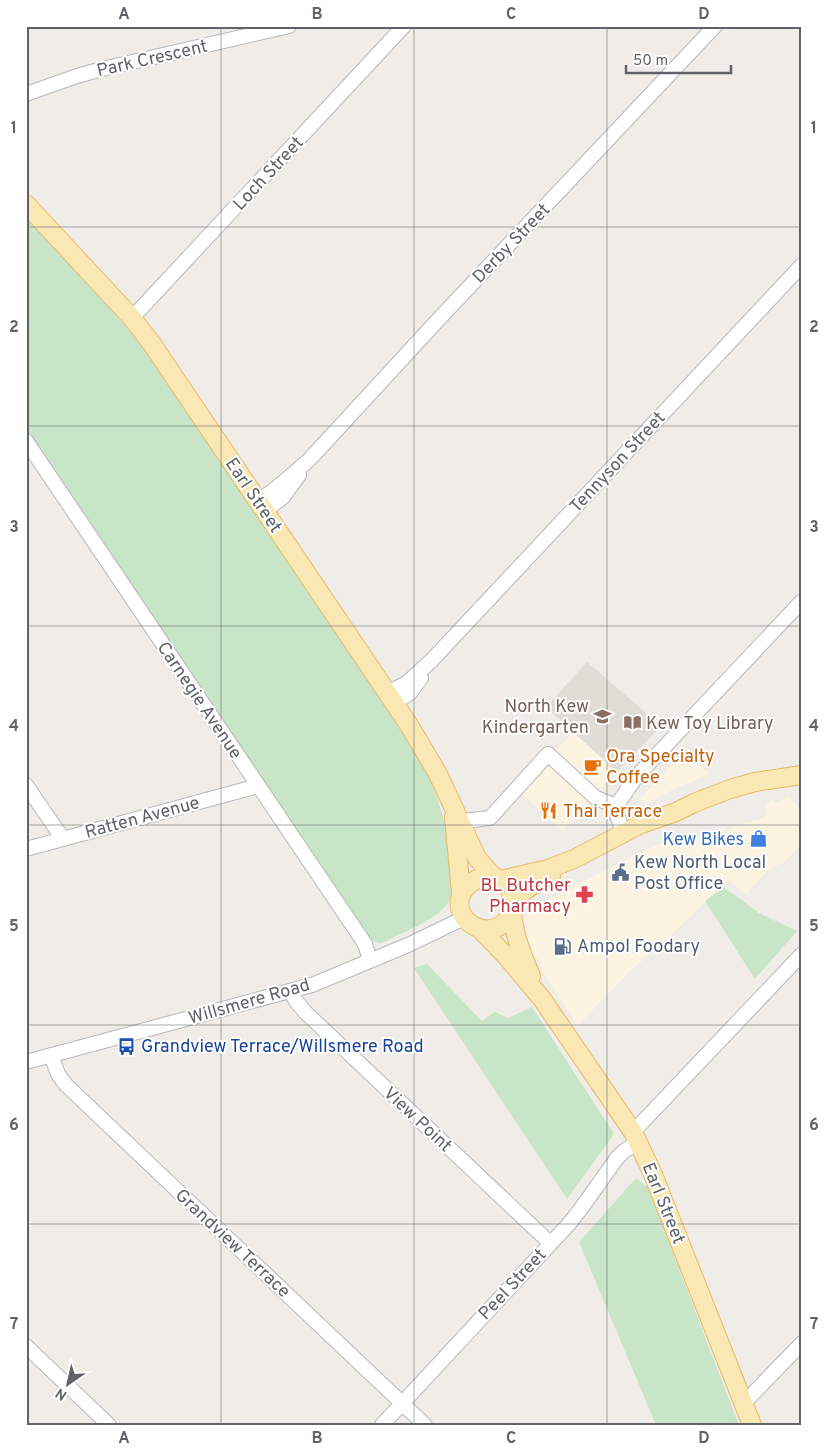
<svg xmlns="http://www.w3.org/2000/svg" width="828" height="1451" viewBox="0 0 828 1451" font-family="Overpass,sans-serif">
	<style>
		.commercial { fill: #fcf3e1 }
		.education { fill: #e0dcd6 }
		.green { fill: #c9e5c7 }
		.lines { fill: none; stroke-linecap: round; stroke-linejoin: round }
		.minor-casing { stroke: #b5b8bb; stroke-width: 16 }
		.major-casing { stroke: #e8b969; stroke-width: 20 }
		.minor { stroke: #fff; stroke-width: 14 }
		.major { stroke: #f9e8b3; stroke-width: 18 }
		.grid { fill: none; stroke: #5f6367; stroke-width: 1; stroke-opacity: 0.55 }
		.labels { text-anchor: middle; stroke-width: 4; stroke-linejoin: round; paint-order: stroke }
		.street-label { font-size: 18px; fill: #5f6367; stroke: #fff }
		.education-label { font-size: 18px; fill: #785e54; stroke: #fff; text-anchor: end }
		.food-label { font-size: 18px; fill: #c56008; stroke: #fff; text-anchor: start }
		.shop-label { font-size: 18px; fill: #366cbe; stroke: #fff; text-anchor: end }
		.service-label { font-size: 18px; fill: #4e5e75; stroke: #fff; text-anchor: start }
		.health-label { font-size: 18px; fill: #be3a42; stroke: #fff; text-anchor: end }
		.transit-label { font-size: 18px; fill: #164399; stroke: #fff; text-anchor: start }
		.neatline { fill: none; stroke: #5f6367; stroke-width: 2 }
		.grid-label { font-size: 16px; text-anchor: middle; font-weight: bold; fill: #5f6367 }
	</style>
	<rect width="100%" height="100%" fill="#f0ede8"/>
	<!-- commercial -->
	<path class="commercial" d="M573,732L617,772L562,831L519,791Z
		M684,751L710,774L676,788L645,804L640,799Z
		M789,797L802,812V844L783,863L770,868L746,894L728,880L663,943L631,970L578,1025L548,981L529,942L526,921L529,910L590,878L677,835L687,844L724,827L728,830L736,825L738,827L746,822L748,823L757,819L758,820L767,815L765,806L772,800L775,804L782,799Z"/>
	<!-- education -->
	<path class="education" d="M587,662L661,726L617,772L546,707Z"/>
	<!-- green -->
	<path class="green" d="M26,217L114,312L144,347L391,713C402,730 414,746 423,764C439,796 448,829 451,863C452,877 455,892 447,904C438,919 399,934 382,943H378L369,938L26,429Z
		M724,887L759,913L797,931L755,979L705,901Z
		M427,964L482,1021L495,1012L508,1018L532,1007L614,1134L567,1199L414,968Z
		M636,1178L648,1188L739,1425H656L579,1242Z"/>
	<g class="lines">
		<defs>
			<path id="minor" d="M26,94L77,76L102,69L289,26
				M132,318L404,26
				M26,441L365,944L370,960
				M258,501L274,490L309,460L437,321L715,26
				M265,511L283,497L299,475
				M387,693L407,683L432,660L802,265
				M394,703L410,693L421,678
				M26,785L63,839
				M454,822L490,818L548,754L596,798L616,806
				M624,833L616,813L615,808L636,777L802,601
				M26,849L258,786
				M290,991L296,1001L305,1012L550,1243
				M51,1055L58,1074L66,1085L425,1425
				M26,1062L312,985L408,945L464,918
				M633,1132L802,954
				M26,1346L109,1425
				M744,1403L802,1343
				M382,1425L568,1225L580,1210L617,1158L624,1151L639,1142"/>
			<path id="major" d="M26,204L132,318L152,344L409,725L438,774L477,858L492,875
				M454,817L461,893
				M492,875C532,892 508,941 476,927C470,924 465,920 462,914C452,893 473,877 492,875Z
				M501,880L548,869L574,859L641,824L676,812L694,803L730,789L755,782L802,775
				M513,901C525,890 536,881 551,876
				M512,912C514,935 522,955 531,976
				M479,928L506,956L542,999L633,1132L652,1172L752,1425"/>
		</defs>
		<!-- minor casing -->
		<use href="#minor" class="minor-casing"/>
		<!-- major casing -->
		<use href="#major" class="major-casing"/>
		<!-- minor -->
		<use href="#minor" class="minor"/>
		<!-- major -->
		<use href="#major" class="major"/>
	</g>
	<!-- grid -->
	<path class="grid" d="M221,26V1425M414,26V1425M607,26V1425M26,227H802M26,426H802M26,626H802M26,825H802M26,1025H802M26,1224H802"/>
	<!-- icons -->
	<defs>
		<symbol id="school-bare" viewBox="-9 -9 18 18"><path d="M0-5L7-2L0 1L-7-2ZM-4 1L0 2.5L4 1V4Q0 6-4 4Z" fill="#8d6e63" stroke="#fff" stroke-width="2.5" paint-order="stroke"/></symbol>
		<symbol id="library-bare" viewBox="-9 -9 18 18"><path d="M-6-4Q-3-5.5-.7-3.5V5Q-3 3-6 4ZM6-4Q3-5.5 .7-3.5V5Q3 3 6 4Z" fill="#8d6e63" stroke="#fff" stroke-width="2.5" paint-order="stroke"/></symbol>
		<symbol id="cafe-bare" viewBox="-9 -9 18 18"><path d="M-5.5-4.5H6V0H3Q3 3.5 0 3.5H-2.5Q-5.5 3.5-5.5 0ZM3-3.2v2h1.7v-2ZM-6 4.5H4V6H-6Z" fill="#e8710a" stroke="#fff" stroke-width="2.5" paint-order="stroke"/></symbol>
		<symbol id="restaurant-bare" viewBox="-9 -9 18 18"><path d="M-5-6h1v4h1v-4h1v4h1v-4h1v5L-1.5 .5V6h-2V.5L-5-1ZM5-6V6H3V1.5H1.5Q1.5-4 5-6Z" fill="#e8710a" stroke="#fff" stroke-width="2.5" paint-order="stroke"/></symbol>
		<symbol id="shop-bare" viewBox="-9 -9 18 18"><path d="M-5-2.5h2.3a2.7 3.5 0 0 1 5.4 0H5L5.5 6h-11ZM-1.5-2.5h3a1.5 2.3 0 0 0-3 0Z" fill="#3f7fe0" stroke="#fff" stroke-width="2.5" paint-order="stroke"/></symbol>
		<symbol id="civic-bare" viewBox="-9 -9 18 18"><path d="M-.6-6.5H3V-4.5H.6V-3L4-1V1h2V6H-6V1h2V-1L-.6-3ZM-1.2 2.5V6h2.4V2.5Z" fill="#5c6f8a" stroke="#fff" stroke-width="2.5" paint-order="stroke"/></symbol>
		<symbol id="pharmacy-bare" viewBox="-9 -9 18 18"><path d="M-2-6h4v4h4v4h-4v4h-4v-4h-4v-4h4Z" fill="#e0444e" stroke="#fff" stroke-width="2.5" paint-order="stroke"/></symbol>
		<symbol id="fuel-bare" viewBox="-9 -9 18 18"><path d="M-5.5-6h7V0h2V4h1.3V-2.5L3-4.5l.8-.8L6-3V5H2.5V1h-1V6h-7ZM-4.2-4.7v3.2H.2V-4.7Z" fill="#5c6f8a" stroke="#fff" stroke-width="2.5" paint-order="stroke"/></symbol>
		<symbol id="bus-bare" viewBox="-9 -9 18 18"><path d="M-5-6H5V4H4V6H2V4H-2V6H-4V4H-5ZM-3.5-4V0h7V-4ZM-3.5 1.2v1.5H-2V1.2ZM2 1.2v1.5H3.5V1.2Z" fill="#1a4fb4" stroke="#fff" stroke-width="2.5" paint-order="stroke"/></symbol>
	</defs>
	<g fill-rule="evenodd">
		<use href="#school-bare" x="590" y="704" width="25" height="25"/>
		<use href="#library-bare" x="620" y="710" width="25" height="25"/>
		<use href="#cafe-bare" x="580" y="754" width="25" height="25"/>
		<use href="#restaurant-bare" x="536" y="798" width="25" height="25"/>
		<use href="#shop-bare" x="746" y="826" width="25" height="25"/>
		<use href="#civic-bare" x="608" y="860" width="25" height="25"/>
		<use href="#pharmacy-bare" x="572" y="882" width="25" height="25"/>
		<use href="#fuel-bare" x="550" y="934" width="25" height="25"/>
		<use href="#bus-bare" x="114" y="1034" width="25" height="25"/>
	</g>
	<g class="labels">
		<!-- street labels -->
		<g class="street-label">
			<text transform="translate(152 58) rotate(-13)" y="6">Park Crescent</text>
			<text transform="translate(268 173) rotate(-47)" y="6">Loch Street</text>
			<text transform="translate(511 243) rotate(-46)" y="6">Derby Street</text>
			<text transform="translate(617 462) rotate(-47)" y="6">Tennyson Street</text>
			<text transform="translate(254 495) rotate(56)" y="6">Earl Street</text>
			<text transform="translate(200 700) rotate(56)" y="6">Carnegie Avenue</text>
			<text transform="translate(142 817) rotate(-15)" y="6">Ratten Avenue</text>
			<text transform="translate(249 1001) rotate(-16)" y="6">Willsmere Road</text>
			<text transform="translate(418 1119) rotate(43)" y="6">View Point</text>
			<text transform="translate(664 1203) rotate(68)" y="6">Earl Street</text>
			<text transform="translate(233 1243) rotate(43)" y="6">Grandview Terrace</text>
			<text transform="translate(512 1284) rotate(-47)" y="6">Peel Street</text>
		</g>
		<!-- education labels -->
		<g class="education-label">
			<text x="589" y="712">North Kew<tspan x="589" dy="21">Kindergarten</tspan></text>
			<text x="646" y="729" text-anchor="start">Kew Toy Library</text>
		</g>
		<!-- food labels -->
		<g class="food-label">
			<text x="606" y="762">Ora Specialty<tspan x="606" dy="21">Coffee</tspan></text>
			<text x="563" y="817">Thai Terrace</text>
		</g>
		<!-- shop labels -->
		<g class="shop-label">
			<text x="744" y="845">Kew Bikes</text>
		</g>
		<!-- service labels -->
		<g class="service-label">
			<text x="634" y="868">Kew North Local<tspan x="634" dy="21">Post Office</tspan></text>
			<text x="577" y="952">Ampol Foodary</text>
		</g>
		<!-- health labels -->
		<g class="health-label">
			<text x="571" y="891">BL Butcher<tspan x="571" dy="21">Pharmacy</tspan></text>
		</g>
		<!-- transit labels -->
		<g class="transit-label">
			<text x="141" y="1052">Grandview Terrace/Willsmere Road</text>
		</g>
	</g>
	<!-- border -->
	<rect width="828" height="1451" fill="none" stroke="#ffffff" stroke-width="55"/>
	<!-- north arrow -->
	<g transform="translate(68 1384) rotate(214)" stroke="#ffffff" stroke-width="4" paint-order="stroke">
	<path d="M0-4L9 19L0 12L-9 19Z" fill="#5f6367"/>
	<text y="-8" font-size="14" font-weight="bold" text-anchor="middle" fill="#5f6367">N</text>
	</g>
	<!-- scale -->
	<path d="M626 65v8h105v-8" fill="none" stroke="#5f6367" stroke-width="2.5"/>
	<text x="633" y="65" font-size="15" fill="#5f6367" stroke="#ffffff" stroke-width="4" paint-order="stroke">50 m</text>
	<rect x="28" y="28" width="772" height="1396" class="neatline"/>
	<g class="grid-label">
		<text x="124" y="19">A</text>
		<text x="317" y="19">B</text>
		<text x="511" y="19">C</text>
		<text x="704" y="19">D</text>
		<text x="14" y="133">1</text>
		<text x="814" y="133">1</text>
		<text x="14" y="332">2</text>
		<text x="814" y="332">2</text>
		<text x="14" y="532">3</text>
		<text x="814" y="532">3</text>
		<text x="14" y="731">4</text>
		<text x="814" y="731">4</text>
		<text x="14" y="931">5</text>
		<text x="814" y="931">5</text>
		<text x="14" y="1130">6</text>
		<text x="814" y="1130">6</text>
		<text x="14" y="1329">7</text>
		<text x="814" y="1329">7</text>
		<text x="124" y="1443">A</text>
		<text x="317" y="1443">B</text>
		<text x="511" y="1443">C</text>
		<text x="704" y="1443">D</text>
	</g>
</svg>
